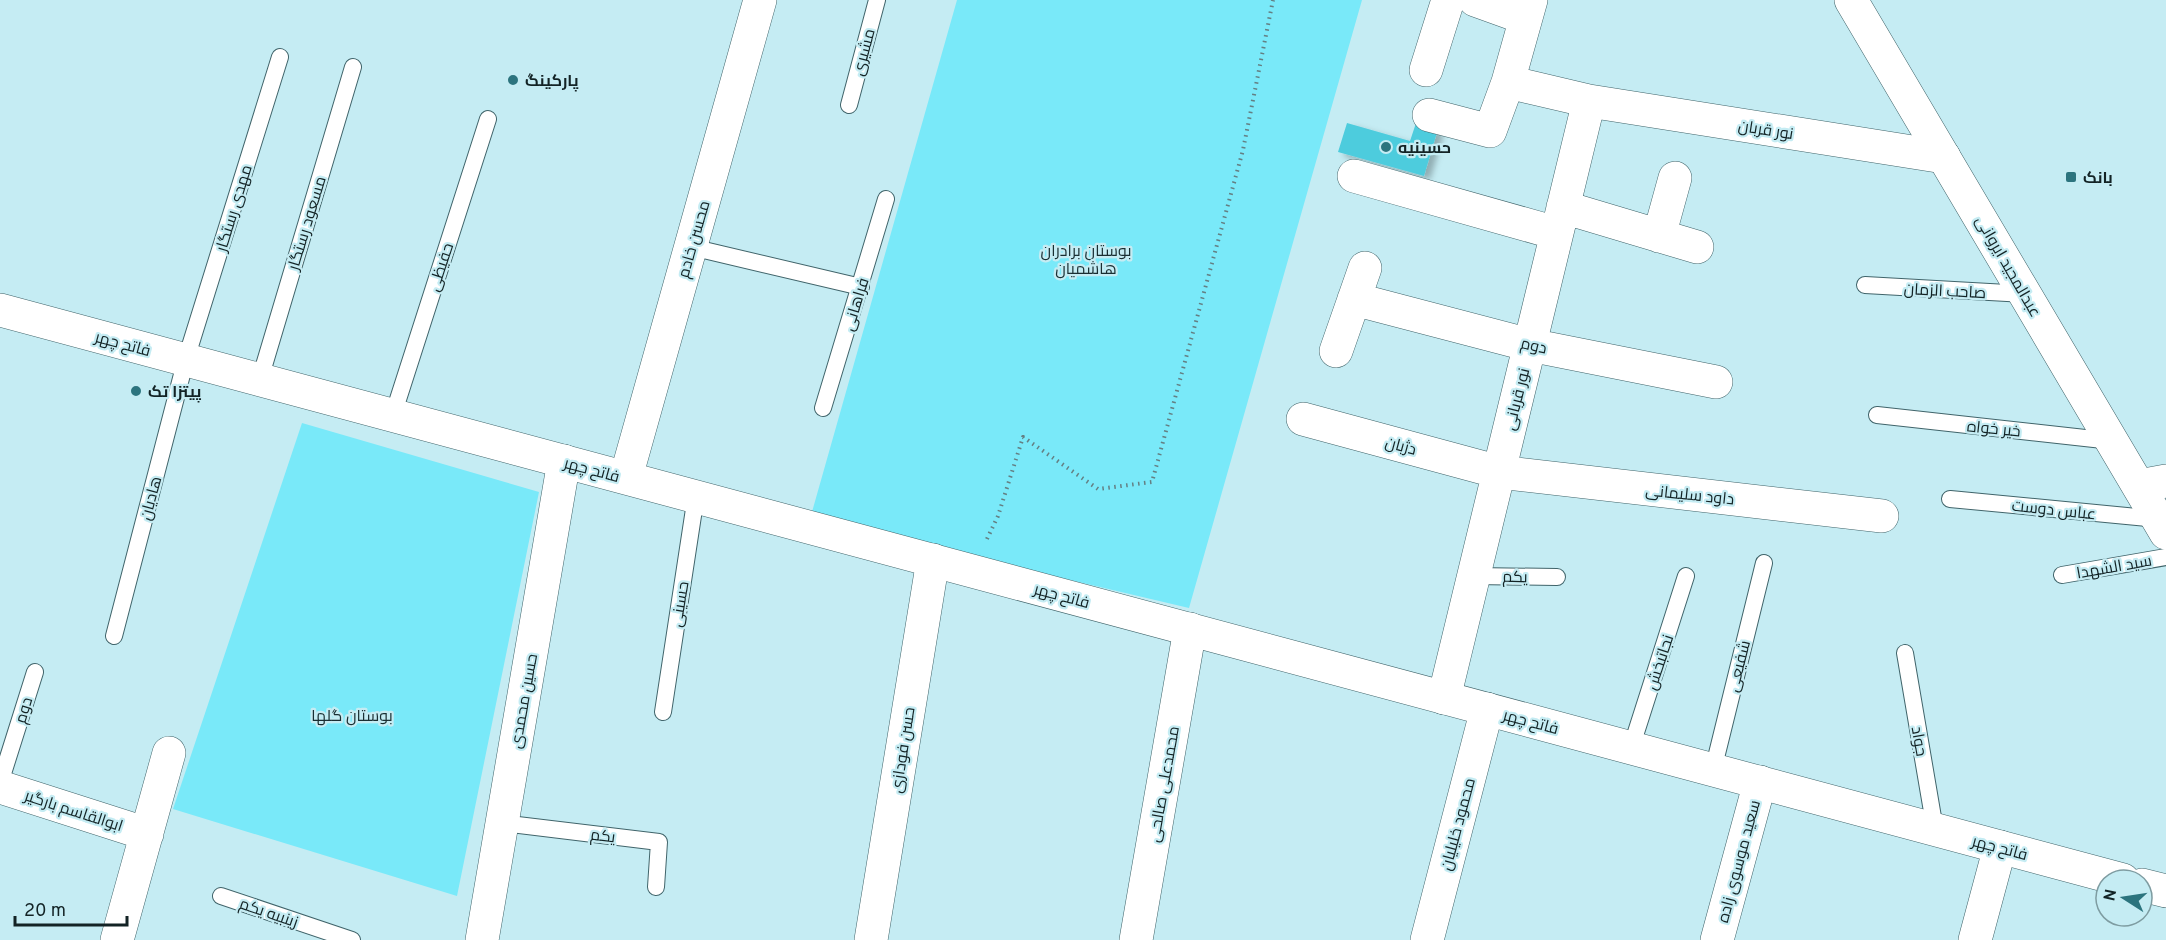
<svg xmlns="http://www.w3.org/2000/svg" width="2166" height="940" viewBox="0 0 2166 940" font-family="Overpass,Cairo,sans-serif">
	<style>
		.green { fill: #79e9f9 }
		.building { fill: #4eccdd; filter: url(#shadow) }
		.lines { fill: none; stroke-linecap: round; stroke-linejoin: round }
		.service-casing { stroke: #40646a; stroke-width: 18 }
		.minor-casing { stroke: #40646a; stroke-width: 34 }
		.tertiary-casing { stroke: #40646a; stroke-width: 34 }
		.secondary-casing { stroke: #40646a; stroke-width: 34 }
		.path { stroke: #647f83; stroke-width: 4; stroke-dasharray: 1.5 4.5; stroke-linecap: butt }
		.service { stroke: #fff; stroke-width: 16 }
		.minor { stroke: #fff; stroke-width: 33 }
		.tertiary { stroke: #fff; stroke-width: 33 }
		.secondary { stroke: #fff; stroke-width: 33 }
		.poi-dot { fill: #2c747e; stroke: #c5ecf3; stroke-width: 2 }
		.labels { text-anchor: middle; stroke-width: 4.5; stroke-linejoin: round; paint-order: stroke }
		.street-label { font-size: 16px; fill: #132325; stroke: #c5ecf3 }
		.poi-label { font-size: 16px; font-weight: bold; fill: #132325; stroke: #c5ecf3; text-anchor: start }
		.park-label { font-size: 16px; fill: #192e32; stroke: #c5ecf3 }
	</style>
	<defs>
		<filter id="shadow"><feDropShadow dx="6" dy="4" stdDeviation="3" flood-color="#0004"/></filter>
	</defs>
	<rect width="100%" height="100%" fill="#c5ecf3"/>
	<!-- green -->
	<path class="green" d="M957,0H1362L1189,608L810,519Z
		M302,423L539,492L457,896L173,809Z"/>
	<!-- building -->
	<path class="building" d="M1347,123L1410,141L1416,123L1438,129L1424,176L1338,152Z"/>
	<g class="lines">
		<defs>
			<path id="service" d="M849,105L877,0
				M691,247L861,287
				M1865,285L2025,294
				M260,379L353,67
				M823,408L886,199
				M393,415L488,119
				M1877,415L2112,441
				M1950,499L2158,519
				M2062,575L2166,557
				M1473,576L1557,577
				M114,636L186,359L280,57
				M1905,653L1935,829
				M663,712L696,496
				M1631,748L1686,576
				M1713,770L1764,563
				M0,783L35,672
				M502,823L659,842L656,887
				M221,896L352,940"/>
			<path id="minor" d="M1475,0L1525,18
				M1531,0L1508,82L1589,101L1944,157
				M1426,70L1448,0
				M1429,115L1490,131L1508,82
				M1354,176L1556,233
				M1563,207L1697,247
				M1659,236L1675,178
				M1354,299L1530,345L1716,382
				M1336,351L1365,268
				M1303,419L1499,472L1882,516
				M626,477L760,0
				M2139,486L2166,481
				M1444,698L1589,101
				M0,787L147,834
				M117,940L169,753
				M482,940L564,461
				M871,940L933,560
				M1136,940L1190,629
				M1427,940L1487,709
				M1717,940L1760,782
				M1975,940L2000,847"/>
			<path id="tertiary" d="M0,310L2123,880
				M2142,885L2166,891"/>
			<path id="secondary" d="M1851,0L2166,533"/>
		</defs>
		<!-- service casing -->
		<use href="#service" class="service-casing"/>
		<!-- minor casing -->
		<use href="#minor" class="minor-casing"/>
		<!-- tertiary casing -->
		<use href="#tertiary" class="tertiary-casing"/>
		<!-- secondary casing -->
		<use href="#secondary" class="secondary-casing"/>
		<!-- path -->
		<path class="path" d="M987,539L998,516L1023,437L1098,489L1152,482L1243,150L1273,0"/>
		<!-- service -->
		<use href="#service" class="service"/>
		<!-- minor -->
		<use href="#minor" class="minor"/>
		<!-- tertiary -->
		<use href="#tertiary" class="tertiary"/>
		<!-- secondary -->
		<use href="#secondary" class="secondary"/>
	</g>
	<!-- markers -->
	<g class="poi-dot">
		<circle cx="513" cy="80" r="6"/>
		<circle cx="1386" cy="147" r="6"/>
		<rect x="2065" y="171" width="12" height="12" rx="3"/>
		<circle cx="136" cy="391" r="6"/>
	</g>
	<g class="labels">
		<!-- street labels -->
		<g class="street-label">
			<text transform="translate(863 52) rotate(-75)" y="6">مشیری</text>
			<text transform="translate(1766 129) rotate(9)" y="6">نور قربان</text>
			<text transform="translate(233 208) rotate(-73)" y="6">مهدی رستگار</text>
			<text transform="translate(306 223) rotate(-73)" y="6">مسعود رستگار</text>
			<text transform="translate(693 239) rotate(-74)" y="6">محسن خادم</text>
			<text transform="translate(2009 266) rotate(60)" y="6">عبدالمجید ایروانی</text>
			<text transform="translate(440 267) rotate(-72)" y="6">حفیظی</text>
			<text transform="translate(1945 290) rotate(3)" y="6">صاحب الزمان</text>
			<text transform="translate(855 304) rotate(-73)" y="6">فراهانی</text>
			<text transform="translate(123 343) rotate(15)" y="6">فاتح چهر</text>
			<text transform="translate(1534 345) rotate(13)" y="6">دوم</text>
			<text transform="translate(1516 399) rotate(-76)" y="6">نور قربانی</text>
			<text transform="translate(1994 428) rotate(6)" y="6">خیر خواه</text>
			<text transform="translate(1401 445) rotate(15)" y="6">دژبان</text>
			<text transform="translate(592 469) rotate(15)" y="6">فاتح چهر</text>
			<text transform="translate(1690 494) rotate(6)" y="6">داود سلیمانی</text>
			<text transform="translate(150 498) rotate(-75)" y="6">هادیان</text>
			<text transform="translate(2054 509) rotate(6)" y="6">عباس دوست</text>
			<text transform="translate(2114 566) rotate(-10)" y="6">سید الشهدا</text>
			<text transform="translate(1515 576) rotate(1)" y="6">یکم</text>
			<text transform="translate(1062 595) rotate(15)" y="6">فاتح چهر</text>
			<text transform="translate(679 604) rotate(-81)" y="6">حسینی</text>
			<text transform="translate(1659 662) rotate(-72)" y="6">نجاتبخش</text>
			<text transform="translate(1738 666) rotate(-76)" y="6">شفیعی</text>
			<text transform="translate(523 701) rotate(-80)" y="6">حسین محمدی</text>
			<text transform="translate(23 710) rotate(-73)" y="6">دوم</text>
			<text transform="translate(1531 721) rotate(15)" y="6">فاتح چهر</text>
			<text transform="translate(1920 741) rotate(80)" y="6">جواد</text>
			<text transform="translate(902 750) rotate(-81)" y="6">حسن فودازی</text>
			<text transform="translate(1163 784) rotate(-80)" y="6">محمدعلی صالحی</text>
			<text transform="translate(74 810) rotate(18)" y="6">ابوالقاسم بارگیر</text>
			<text transform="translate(1457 824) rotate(-75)" y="6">محمود خلیلیان</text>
			<text transform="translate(603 835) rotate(7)" y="6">یکم</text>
			<text transform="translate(2000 847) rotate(15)" y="6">فاتح چهر</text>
			<text transform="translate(1738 861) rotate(-75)" y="6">سعید موسوی زاده</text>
			<text transform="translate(269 912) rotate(19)" y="6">زینبیه یکم</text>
		</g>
		<!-- poi labels -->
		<g class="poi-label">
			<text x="525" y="86">پارکینگ</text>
			<text x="1398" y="153">حسینیه</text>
			<text x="2083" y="183">بانک</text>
			<text x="148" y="397">پیتزا تک</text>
		</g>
		<!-- park labels -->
		<g class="park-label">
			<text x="1086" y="256">بوستان برادران<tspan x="1086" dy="18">هاشمیان</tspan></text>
			<text x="352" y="721">بوستان گلها</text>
		</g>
	</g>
	<!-- north arrow -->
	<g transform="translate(2124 898) rotate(282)"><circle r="28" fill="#c5ecf3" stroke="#7e9ca1" stroke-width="1.5"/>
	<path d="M0-4.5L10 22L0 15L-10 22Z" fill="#2c747e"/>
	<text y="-9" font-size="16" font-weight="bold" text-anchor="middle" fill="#132325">N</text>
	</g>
	<!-- scale -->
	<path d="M15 916v9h112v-9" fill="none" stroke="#132325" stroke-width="3"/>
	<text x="24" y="916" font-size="18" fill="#132325" stroke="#c5ecf3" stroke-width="4.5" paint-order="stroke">20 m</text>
</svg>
